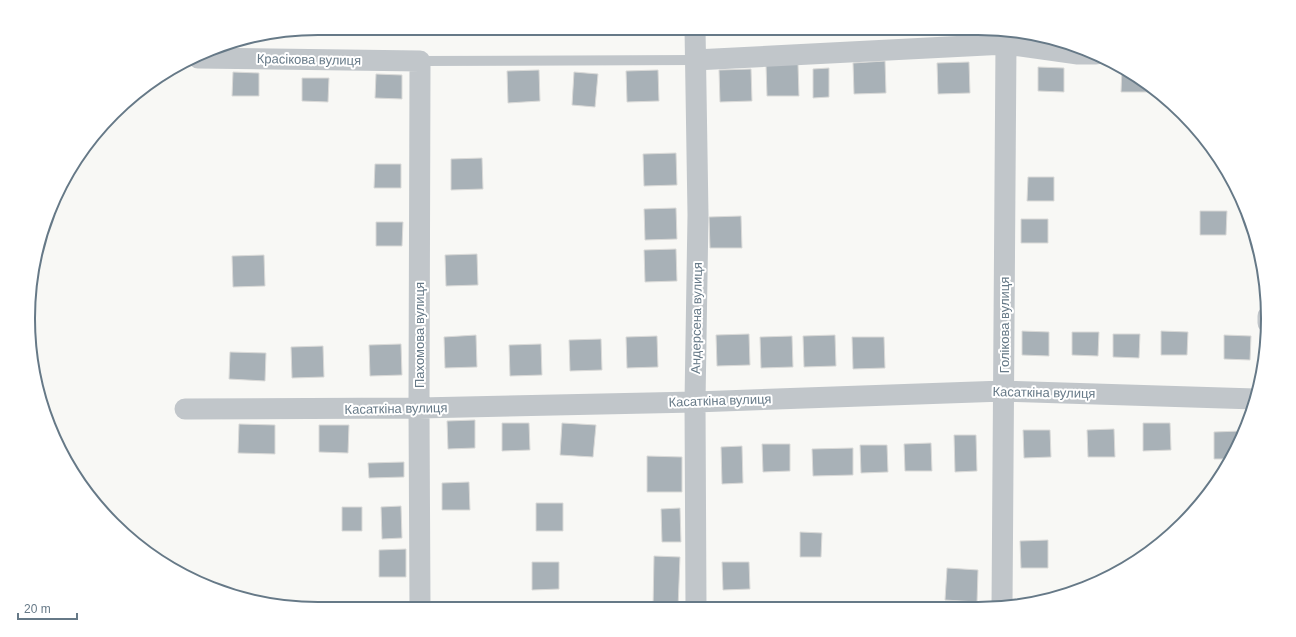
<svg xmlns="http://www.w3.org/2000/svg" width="1296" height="637" viewBox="0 0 1296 637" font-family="Arial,sans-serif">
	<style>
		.building { fill: #a8b1b7; stroke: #dadad8 }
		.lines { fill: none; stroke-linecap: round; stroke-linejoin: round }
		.service { stroke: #c1c6ca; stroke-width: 10 }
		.minor { stroke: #c1c6ca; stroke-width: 21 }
		.labels { text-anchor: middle; stroke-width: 4; stroke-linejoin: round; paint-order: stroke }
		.street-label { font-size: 13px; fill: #667987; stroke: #fff }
		.rim { fill: none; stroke: #667987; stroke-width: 2 }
	</style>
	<rect width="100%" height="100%" fill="#f8f8f5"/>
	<!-- building -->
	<path class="building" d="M885,61L886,93L854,94L853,63Z
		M969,62L970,93L938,94L937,63Z
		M798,64L799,96H767L766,65Z
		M1038,67L1064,68V92L1038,91Z
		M829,68V97L813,98V69Z
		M1122,68L1139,77L1148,85V92H1121Z
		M751,69L752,101L720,102L719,70Z
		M539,70L540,101L508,103L507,71Z
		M658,70L659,101L627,102L626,71Z
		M233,72L259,73V96H232Z
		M574,72L598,74L595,107L572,105Z
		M376,74L402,75V99L375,98Z
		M302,78H329L328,102L302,101Z
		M676,153L677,185L644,186L643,154Z
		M482,158L483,189L451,190V159Z
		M375,164H401V188H374Z
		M1028,177H1054V201H1027Z
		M676,208L677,239L645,240L644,209Z
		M1200,211H1227L1226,235H1200Z
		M741,216L742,248H710L709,217Z
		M1021,219H1048V243H1021Z
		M376,222H403L402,246H376Z
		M676,249L677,281L645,282L644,250Z
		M477,254L478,285L446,286L445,255Z
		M264,255L265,286L233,287L232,256Z
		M1022,331L1049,332V356L1022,355Z
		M1161,331L1188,332L1187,355H1161Z
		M1072,332H1099L1098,356L1072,355Z
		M749,334L750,365L717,366L716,335Z
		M1113,334H1140L1139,358L1113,357Z
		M476,335L477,367L445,368L444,337Z
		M835,335L836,366L804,367L803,336Z
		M1224,335L1251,336L1250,360L1224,359Z
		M657,336L658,367L627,368L626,337Z
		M792,336L793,367L761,368L760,337Z
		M852,337H884L885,368L853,369Z
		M601,339L602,370L570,371L569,340Z
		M401,344L402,375L370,376L369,345Z
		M541,344L542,375L510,376L509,345Z
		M323,346L324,377L292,378L291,347Z
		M230,352L266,353L265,381L229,379Z
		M475,420V448L448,449L447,421Z
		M502,423H529L530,450L502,451Z
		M562,423L596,425L593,457L560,455Z
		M1143,423H1170L1171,450L1143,451Z
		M239,424L275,425V454L238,453Z
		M319,425H349L348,453L319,452Z
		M1114,429L1115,457H1088L1087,430Z
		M1023,430H1050L1051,457L1024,458Z
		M1241,431V438L1229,459H1214V432Z
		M954,435H976L977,471L955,472Z
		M931,443L932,471H905L904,444Z
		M762,444H790V471L763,472Z
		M860,445H887L888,472L861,473Z
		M742,446L743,483L722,484L721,447Z
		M853,448V475L813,476L812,449Z
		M647,456L682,457V492H647Z
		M404,462V477L369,478L368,463Z
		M469,482L470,510H442V483Z
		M536,503H563V531H536Z
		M401,506L402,538L382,539L381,507Z
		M342,507H362V531H342Z
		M680,508L681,542H662L661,509Z
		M800,532L822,533L821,557H800Z
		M1048,540V568H1021L1020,541Z
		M406,549V577H379V550Z
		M654,556L680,557L678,608H653Z
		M532,562H559V589L532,590Z
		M722,562H749L750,589L723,590Z
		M947,568L978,570L977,602L945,600Z
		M1039,600L1019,606V601Z"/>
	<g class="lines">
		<!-- service -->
		<path class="service" d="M420,61L695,60"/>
		<!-- minor -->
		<path class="minor" d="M695,28L698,215L695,402L696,608
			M198,58L420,61L419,408L420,609
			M695,60L1006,44L1078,54H1096
			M1268,323V316
			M185,409L419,408L695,402L1004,391L1255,399
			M1002,607L1006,44"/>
	</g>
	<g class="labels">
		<!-- street labels -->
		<g class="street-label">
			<text transform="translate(309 59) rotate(1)" y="5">Красікова вулиця</text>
			<text transform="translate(696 318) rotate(-89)" y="5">Андерсена вулиця</text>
			<text transform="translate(1004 325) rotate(-90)" y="5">Голікова вулиця</text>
			<text transform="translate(419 335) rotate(-90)" y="5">Пахомова вулиця</text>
			<text transform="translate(1044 392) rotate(1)" y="5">Касаткіна вулиця</text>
			<text transform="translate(720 400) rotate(-2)" y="5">Касаткіна вулиця</text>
			<text transform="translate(396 408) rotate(-1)" y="5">Касаткіна вулиця</text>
		</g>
	</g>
	<!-- crop -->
	<path d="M0 0H1296V637H0ZM318 35H978A283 283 0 0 1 1261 318V319A283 283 0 0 1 978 602H318A283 283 0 0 1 35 319V318A283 283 0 0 1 318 35Z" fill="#fff" fill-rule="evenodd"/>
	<path class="rim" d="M318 35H978A283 283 0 0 1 1261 318V319A283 283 0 0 1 978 602H318A283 283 0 0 1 35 319V318A283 283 0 0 1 318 35Z"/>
	<!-- scale -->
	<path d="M18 613v6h59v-6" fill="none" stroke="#667987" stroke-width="2"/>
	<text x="24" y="613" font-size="12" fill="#667987" stroke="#ffffff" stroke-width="3" paint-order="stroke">20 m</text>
</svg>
